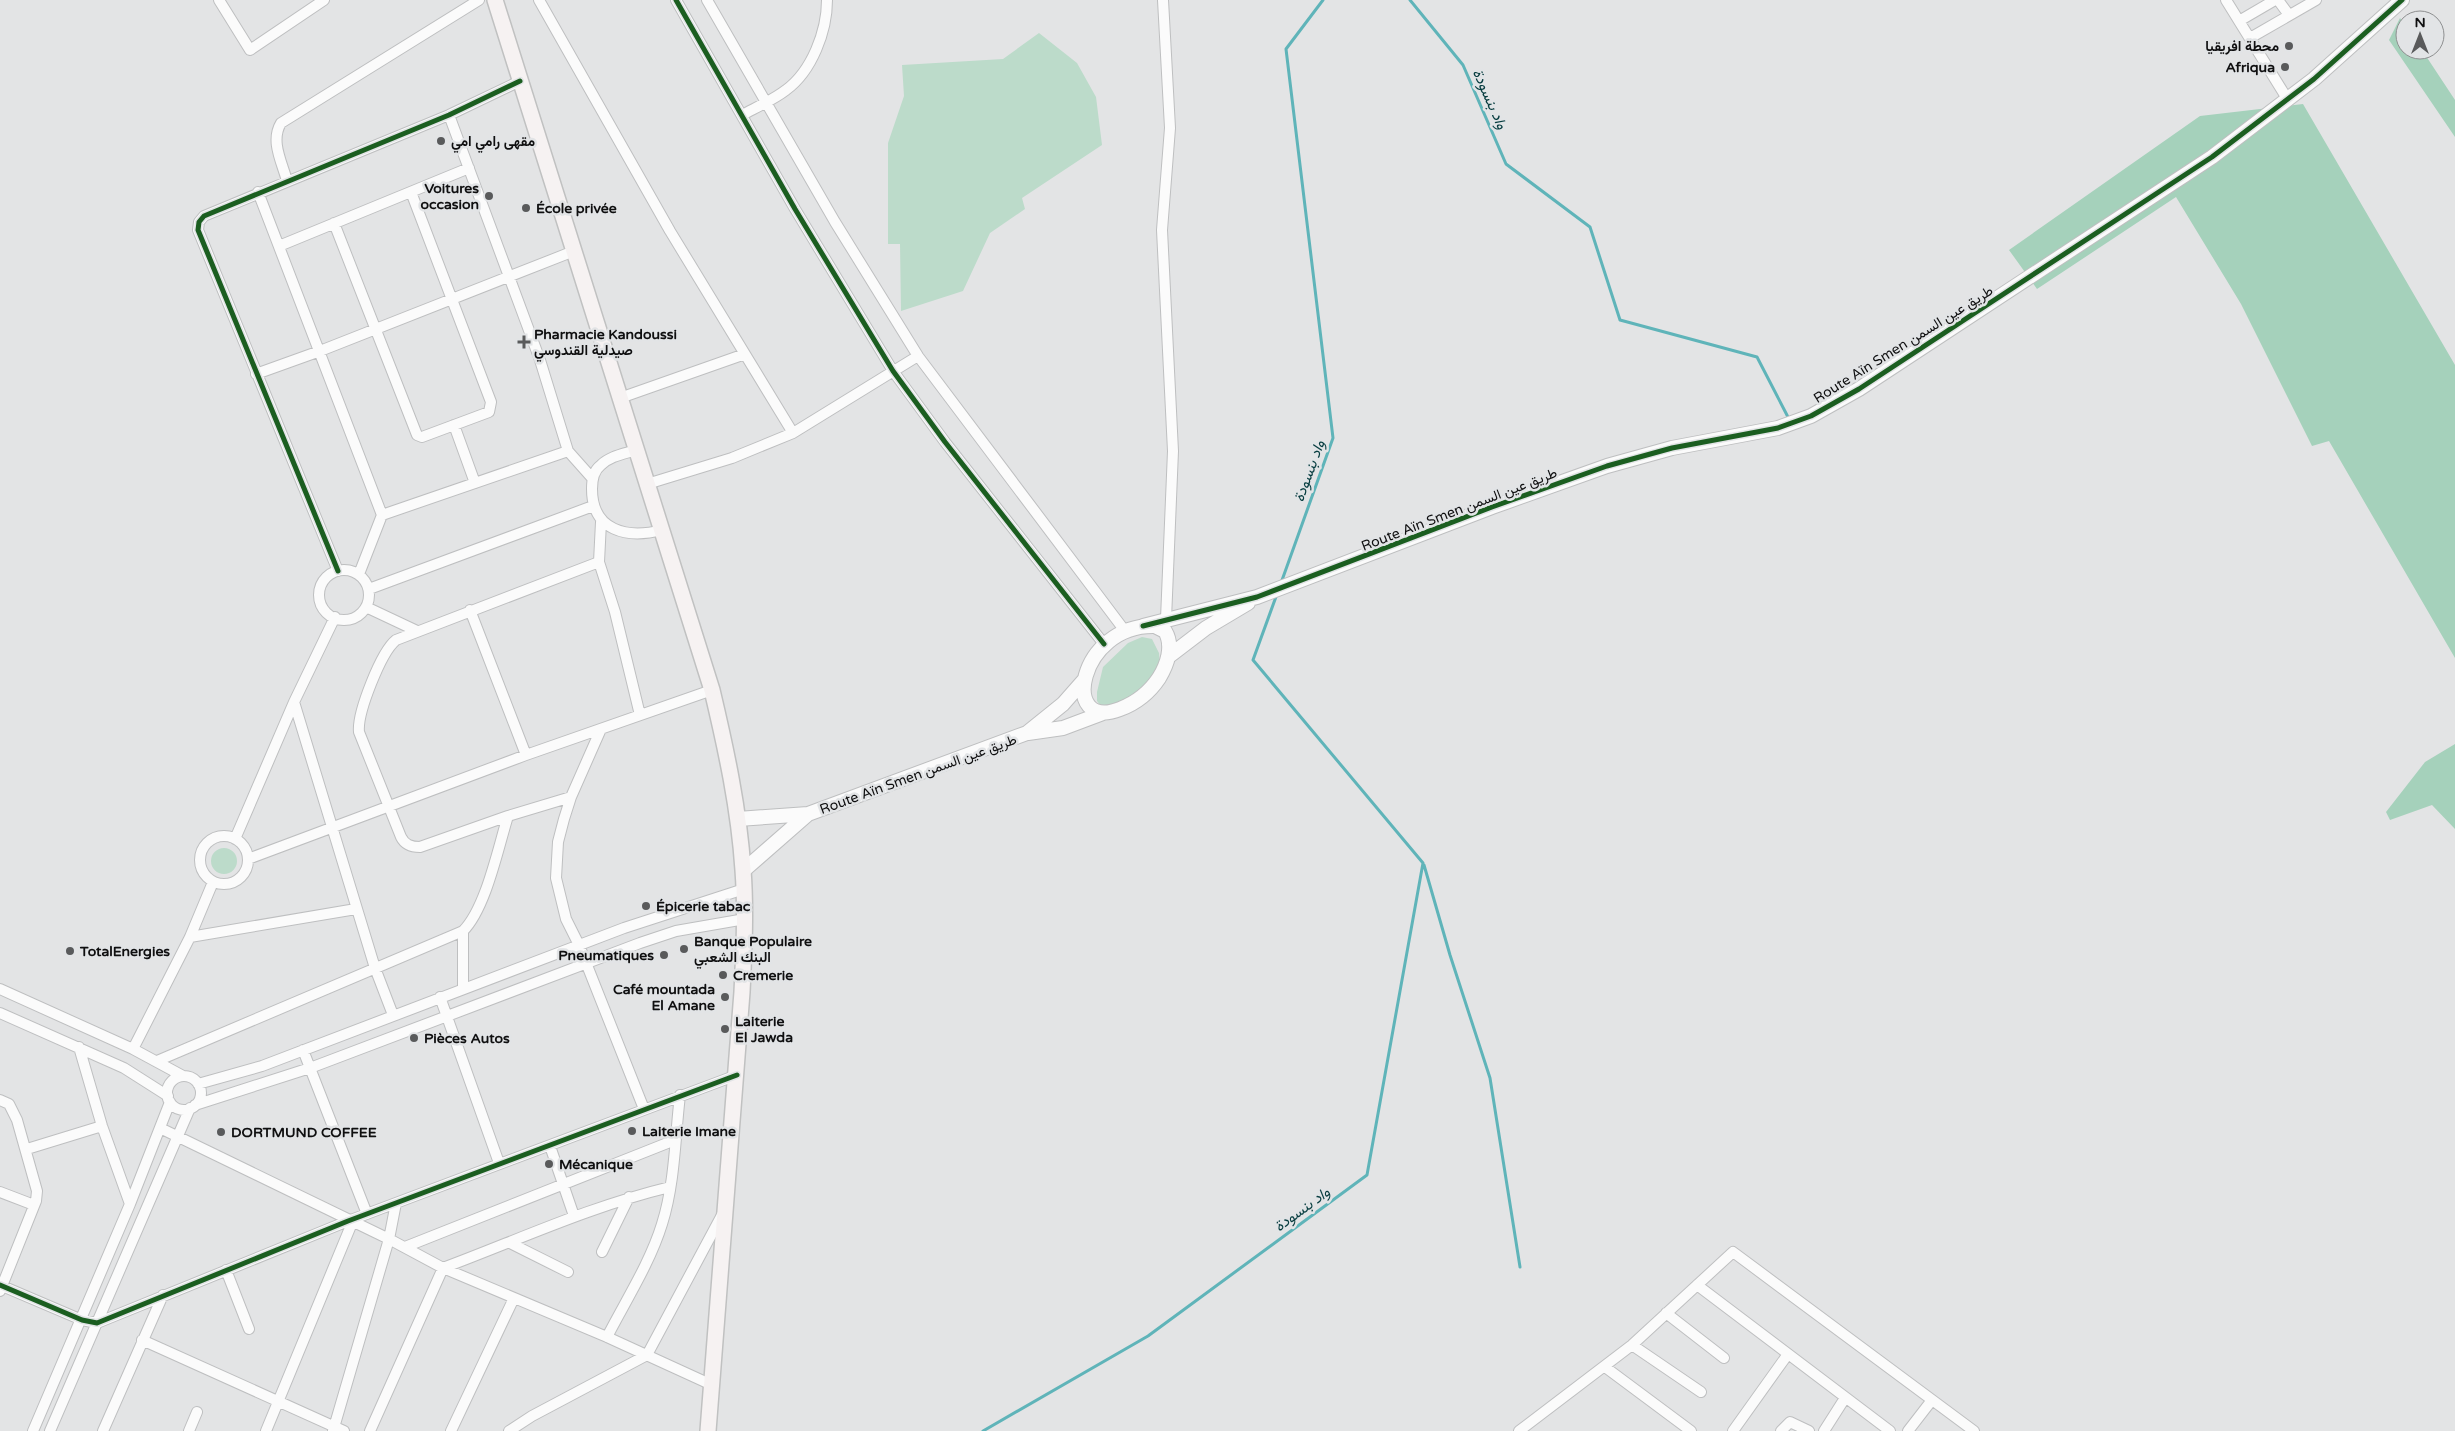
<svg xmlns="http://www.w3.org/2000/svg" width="2455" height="1431" viewBox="0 0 2455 1431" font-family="'Varela Round',Vazirmatn,sans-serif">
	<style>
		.green { fill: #bcdbca }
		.forest { fill: #a5d1bb }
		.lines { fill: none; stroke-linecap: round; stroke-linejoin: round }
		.stream { stroke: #5fb4b9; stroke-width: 3 }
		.street-casing { stroke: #bebfc0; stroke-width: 12 }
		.secondary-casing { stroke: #bebfc0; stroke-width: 16 }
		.primary-casing { stroke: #c0c1c1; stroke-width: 18 }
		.street { stroke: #fbfbfb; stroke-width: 10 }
		.secondary { stroke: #fbfbfb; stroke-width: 14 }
		.primary { stroke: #f6f2f2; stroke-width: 15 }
		.cycleway-casing { stroke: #e2e4e6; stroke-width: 8 }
		.cycleway { stroke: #1b5e20; stroke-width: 5 }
		.poi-dot { fill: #595a5b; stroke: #e2e4e6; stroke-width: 2 }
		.labels { text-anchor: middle; stroke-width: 5; stroke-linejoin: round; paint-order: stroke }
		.poi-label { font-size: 14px; font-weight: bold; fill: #0f0f10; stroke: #e2e4e6; text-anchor: start }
		.street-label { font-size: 14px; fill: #0f0f10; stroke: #e2e4e6 }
		.water-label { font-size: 15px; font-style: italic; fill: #063c3f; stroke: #e2e4e6 }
	</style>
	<rect width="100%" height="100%" fill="#e3e4e5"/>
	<!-- green -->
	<path class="green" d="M1039,33L1077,63L1096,97L1102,145L1022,198L1025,209L990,233L963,291L901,311L900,244H888V143L904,96L902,65L1003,59Z
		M1142,637L1152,639L1159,653L1160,668L1136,700L1101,706L1097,701V692L1103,667L1128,643Z
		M211 861a13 13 0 1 1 26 0a13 13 0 1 1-26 0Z"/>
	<!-- forest -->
	<path class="forest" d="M2400,18L2405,25V50H2422L2455,100V137L2389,40Z
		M2303,104L2455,365V658L2329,441L2312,446L2241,304L2176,197L2037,289L2009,250L2200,116Z
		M2455,744V829L2432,805L2390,820L2386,812L2425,762Z"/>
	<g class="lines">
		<!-- stream -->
		<path class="stream" d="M1410,0L1463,65L1506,164L1590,227L1620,320L1757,357L1789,419
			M1281,583L1333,438L1286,49L1323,0
			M1424,865L1450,955L1490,1078L1520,1267
			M983,1431L1148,1336L1367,1175L1423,863L1253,660L1277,594"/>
		<defs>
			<path id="street" d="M219,0L250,50L324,0
				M539,0L670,231L793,433
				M676,0L795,209L893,371L945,442L1104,644
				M707,0L835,222L918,356L1125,631
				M1163,0L1170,128L1162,230L1173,451L1166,619
				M2226,0L2288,100
				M2278,0L2289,15
				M2239,21L2275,0
				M2250,38L2316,0
				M449,115L540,360L568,451L592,478
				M742,115C757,107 773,100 786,90C812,71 827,31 827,0
				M287,181C282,162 270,141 281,123L479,0
				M258,192L382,515L359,574
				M334,223L417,435L422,437L489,412L491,402L411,192
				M279,246L469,168
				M256,374L320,351L574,251
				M620,398L745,354
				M454,425L475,483
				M636,450C624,454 610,456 601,465C593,471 592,480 592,489C592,531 627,539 662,530
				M647,484L732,458L793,433L918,356
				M382,515L568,451
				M601,522L599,562L615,612L640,715
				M319 595a25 25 0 1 1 50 0a25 25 0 1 1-50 0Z
				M338,571L198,230L199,222L204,216L449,115L520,81
				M369,589L593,506
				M366,607L417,631
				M470,610L526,755
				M294,702L375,968L393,1015
				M601,729L571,797L564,819L558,842L556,878L566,919L579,945L644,1109
				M571,797L508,816L420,847C411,847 405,845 401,837L359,732C357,713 381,652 396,640L599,562
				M200 860a24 24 0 1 1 48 0a24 24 0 1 1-48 0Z
				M235,839L294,702L335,617
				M248,859L526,755L712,690
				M463,931V988
				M190,937L356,909
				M0,989L133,1049L183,1076
				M440,997L499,1163
				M0,1013L124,1068L168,1096
				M79,1047L102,1126L130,1204
				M133,1049L190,937L213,882
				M303,1050L367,1214
				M157,1061L463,931C486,908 498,848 508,816
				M167 1093a17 17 0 1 1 34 0a17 17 0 1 1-34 0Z
				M198,1084L262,1066L624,928L744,889
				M0,1100L9,1104L17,1120L37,1191L36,1201L0,1291
				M195,1105L310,1068L640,943L676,931L745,919
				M160,1128L389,1239L443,1268L607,1337L712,1385
				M550,1146L574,1216
				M27,1149L102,1126
				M0,1192L34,1205
				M510,1243L568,1272
				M405,1247L675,1140
				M602,1252L629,1197
				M226,1270L249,1329
				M0,1285L82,1320L97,1323L348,1221L737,1075
				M1697,1285L1890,1431
				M1666,1313L1724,1358
				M607,1337C626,1300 650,1263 662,1224C675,1183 675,1137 680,1095
				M142,1340L344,1431
				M1632,1345L1701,1392
				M1605,1367L1691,1431
				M33,1431L130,1204L170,1102
				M50,1431L190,1108
				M103,1431L163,1295
				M189,1431L197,1412
				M266,1431L352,1223
				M333,1431L389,1239L396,1203
				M370,1431L443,1268C518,1240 591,1206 670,1187
				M451,1431L514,1298
				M509,1431L532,1416L647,1355L723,1213
				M1519,1431L1632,1345L1733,1252L1974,1431
				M1733,1431L1788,1354
				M1781,1431L1790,1422L1809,1431
				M1824,1431L1845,1398
				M1908,1431L1932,1400"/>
			<path id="secondary" d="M1143,626L1257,597L1492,507L1607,466L1672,448L1778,428L1811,416L1859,389L2212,157L2314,79L2402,0
				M1155,626L1165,631C1174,646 1167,665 1159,678C1149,693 1136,703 1120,709C1059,733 1078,624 1155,626Z
				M1168,657L1206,628L1248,603
				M1028,733L1063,728L1103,713
				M738,819L808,814L1027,733L1063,704L1085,679
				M744,870L808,814"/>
			<path id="primary" d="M495,0L712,690C726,749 739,809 743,870C746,910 744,951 742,992L708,1431"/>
		</defs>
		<!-- street casing -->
		<use href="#street" class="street-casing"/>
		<!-- secondary casing -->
		<use href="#secondary" class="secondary-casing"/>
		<!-- primary casing -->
		<use href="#primary" class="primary-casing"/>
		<!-- street -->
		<use href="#street" class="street"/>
		<!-- secondary -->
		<use href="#secondary" class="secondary"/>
		<!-- primary -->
		<use href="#primary" class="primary"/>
		<defs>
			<path id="cycleway" d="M676,0L795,209L893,371L945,442L1104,644
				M338,571L198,230L199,222L204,216L449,115L520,81
				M1143,626L1257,597L1492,507L1607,466L1672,448L1778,428L1811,416L1859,389L2212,157L2314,79L2402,0
				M0,1285L82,1320L97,1323L348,1221L737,1075"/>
		</defs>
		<!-- cycleway casing -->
		<use href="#cycleway" class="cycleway-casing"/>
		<!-- cycleway -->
		<use href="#cycleway" class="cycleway"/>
	</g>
	<!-- markers -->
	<g class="poi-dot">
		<circle cx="2289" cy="46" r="5"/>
		<circle cx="2285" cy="67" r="5"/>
		<circle cx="441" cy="141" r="5"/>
		<circle cx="489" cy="196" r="5"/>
		<circle cx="526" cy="208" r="5"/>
		<path d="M521.5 334.5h5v5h5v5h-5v5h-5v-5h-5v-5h5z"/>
		<circle cx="646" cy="906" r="5"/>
		<circle cx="684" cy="949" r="5"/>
		<circle cx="70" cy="951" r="5"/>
		<circle cx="664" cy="955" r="5"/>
		<circle cx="723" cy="975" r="5"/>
		<circle cx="725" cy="997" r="5"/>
		<circle cx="725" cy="1029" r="5"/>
		<circle cx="414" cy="1038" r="5"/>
		<circle cx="632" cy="1131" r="5"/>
		<circle cx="221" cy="1132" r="5"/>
		<circle cx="549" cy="1164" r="5"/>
	</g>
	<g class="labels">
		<!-- poi labels -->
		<g class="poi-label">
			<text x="2279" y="51" text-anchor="end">محطة افريقيا</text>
			<text x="2275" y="72" text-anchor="end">Afriqua</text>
			<text x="451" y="146">مقهى رامي امي</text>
			<text x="479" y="193" text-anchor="end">Voitures<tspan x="479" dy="16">occasion</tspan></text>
			<text x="536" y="213">École privée</text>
			<text x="534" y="339">Pharmacie Kandoussi<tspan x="534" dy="16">صيدلية القندوسي</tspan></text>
			<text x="656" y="911">Épicerie tabac</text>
			<text x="694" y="946">Banque Populaire<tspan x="694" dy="16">البنك الشعبي</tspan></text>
			<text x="80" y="956">TotalEnergies</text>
			<text x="654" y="960" text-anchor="end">Pneumatiques</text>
			<text x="733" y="980">Cremerie</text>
			<text x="715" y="994" text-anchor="end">Café mountada<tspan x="715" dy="16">El Amane</tspan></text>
			<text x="735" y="1026">Laiterie<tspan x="735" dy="16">El Jawda</tspan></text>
			<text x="424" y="1043">Pièces Autos</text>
			<text x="642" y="1136">Laiterie Imane</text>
			<text x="231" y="1137">DORTMUND COFFEE</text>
			<text x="559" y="1169">Mécanique</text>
		</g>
		<!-- street labels -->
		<g class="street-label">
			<text transform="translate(1903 344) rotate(-32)" y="5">Route Aïn Smen طريق عين السمن</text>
			<text transform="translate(1459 509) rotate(-21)" y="5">Route Aïn Smen طريق عين السمن</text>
			<text transform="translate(918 774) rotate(-20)" y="5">Route Aïn Smen طريق عين السمن</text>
		</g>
		<!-- water labels -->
		<g class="water-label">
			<text transform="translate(1490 99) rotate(66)" y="5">واد بنسودة</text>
			<text transform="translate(1309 471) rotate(-70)" y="5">واد بنسودة</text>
			<text transform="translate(1302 1209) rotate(-36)" y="5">واد بنسودة</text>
		</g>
	</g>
	<!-- north arrow -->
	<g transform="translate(2420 35)"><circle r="24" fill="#e2e4e6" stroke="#8e8f90"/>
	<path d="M0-4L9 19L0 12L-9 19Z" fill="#595a5b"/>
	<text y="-8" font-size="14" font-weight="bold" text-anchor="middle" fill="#0f0f10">N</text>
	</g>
</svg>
